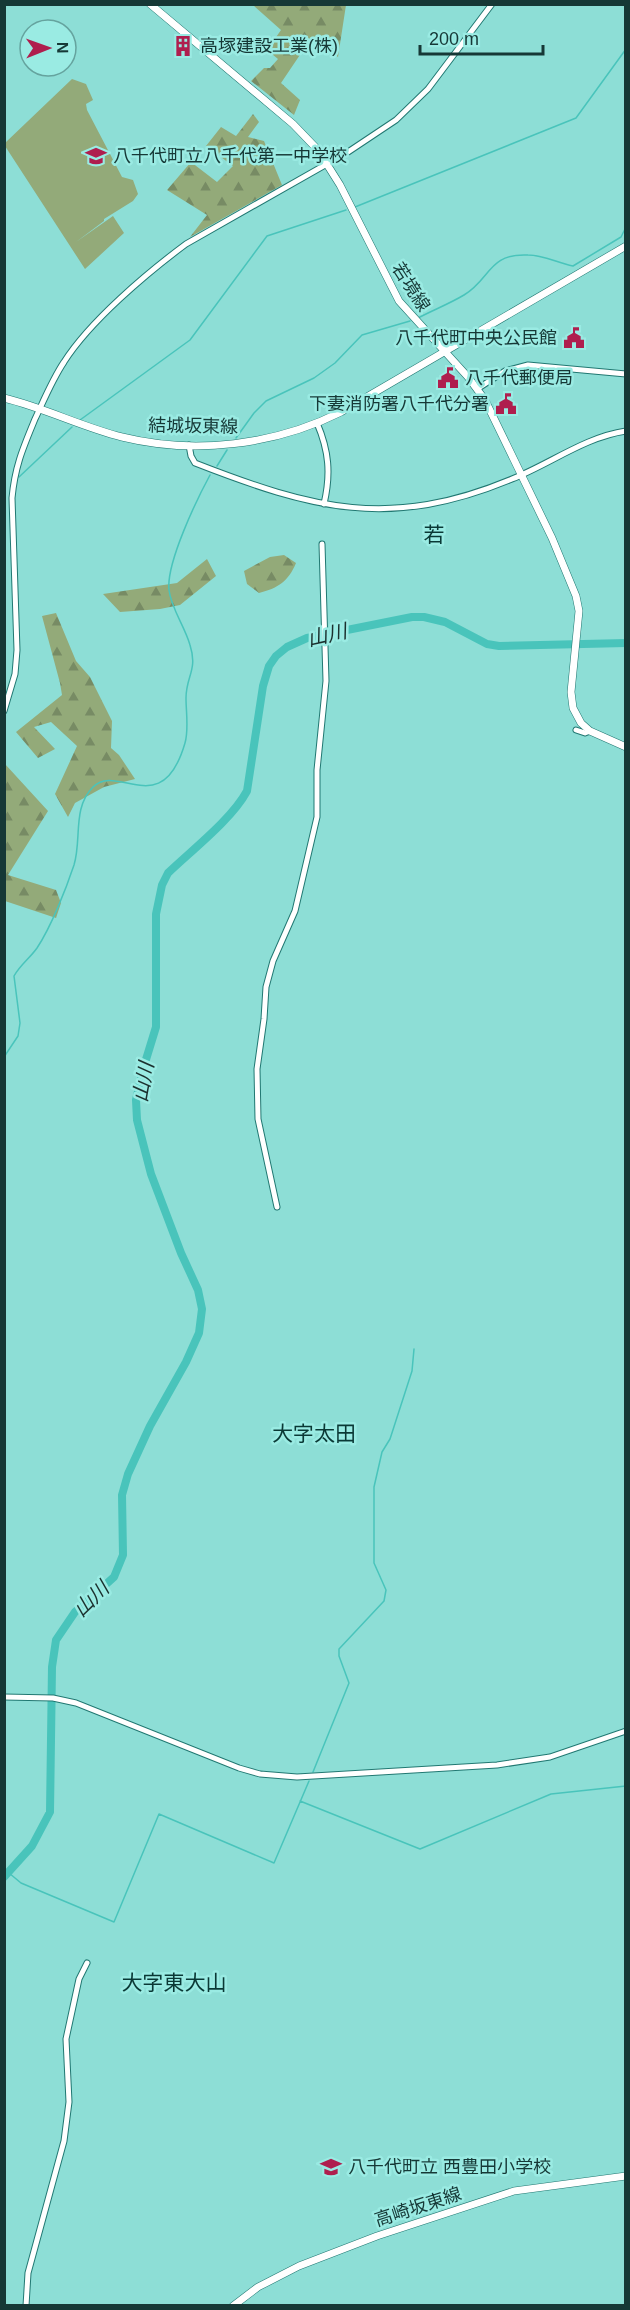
<svg xmlns="http://www.w3.org/2000/svg" width="630" height="2310" viewBox="0 0 630 2310" font-family="Arial,'Noto Sans JP',sans-serif">
	<style>
		.forest { fill: url(#forest-firs) }
		.pitch { fill: #93aa79 }
		.lines { fill: none; stroke-linecap: round; stroke-linejoin: round }
		.stream { stroke: #49c4bb; stroke-width: 1.5 }
		.river { stroke: #49c4bb; stroke-width: 8 }
		.minor-casing { stroke: #217872; stroke-width: 7 }
		.major-casing { stroke: #217872; stroke-width: 8 }
		.minor { stroke: #fff; stroke-width: 5 }
		.major { stroke: #fff; stroke-width: 7 }
		.labels { text-anchor: middle; stroke-width: 5; stroke-linejoin: round; paint-order: stroke }
		.poi-label { font-size: 18px; fill: #163836; stroke: #9aebe3; text-anchor: start }
		.street-label { font-size: 18px; fill: #163836; stroke: #9aebe3 }
		.water-label { font-size: 20px; font-style: italic; fill: #1b302e; stroke: #9aebe3 }
		.quarter-label { font-size: 21px; fill: #0a3835; stroke: #9aebe3 }
	</style>
	<defs>
		<pattern id="forest-firs" width="22" height="20" patternUnits="userSpaceOnUse" patternTransform="scale(1.5)"><rect width="22" height="20" fill="#93aa79"/><path d="M5 1l3.5 6h-7zM16 11l3.5 6h-7z" fill="#778b64"/></pattern>
	</defs>
	<rect width="100%" height="100%" fill="#8dded6"/>
	<!-- forest -->
	<path class="forest" d="M253,5H346L338,57L312,37L281,83L300,100L294,115L251,81L264,68H270L278,59L267,50L281,30Z
		M253,114L259,122L248,137L264,141L282,185L190,237L207,215L167,190L191,162L217,182L233,166L206,146L221,127L236,136Z
		M284,555L296,563C288,582 278,588 259,593L247,584L244,571L270,557Z
		M207,559L216,576L180,605L160,609L120,612L103,594L177,583Z
		M56,613L76,661L90,677L112,721L111,748L119,755L135,779L104,787L75,803L68,817L55,794L77,746L51,722L34,727L55,749L38,758L16,732L62,695L60,683L42,616Z
		M5,764L48,811L8,875L56,890L61,903L56,918L5,901Z"/>
	<!-- pitch -->
	<path class="pitch" d="M72,79L86,84L93,100L86,104L87,110L122,177L133,180L138,194L133,201L104,219V221L76,242L113,216L124,233L85,269L5,146V143Z"/>
	<g class="lines">
		<!-- stream -->
		<path class="stream" d="M355,207L576,118L626,49
			M418,318C433,310 449,304 464,295C491,279 488,253 528,255C544,255 557,263 573,266L621,237L626,227
			M80,420L190,340L267,236L346,210
			M236,438L254,413L266,401L314,378L335,363L362,335L410,321
			M217,466L227,450
			M19,477L72,427
			M4,490L5,489
			M4,1057L18,1036L20,1023L14,976C20,965 30,958 37,948C51,927 66,889 74,865C82,839 72,808 93,787C118,762 162,822 185,743C189,729 186,713 186,698C186,676 198,670 190,645C185,627 171,608 169,590C166,563 197,499 210,475
			M313,1772L349,1683L339,1656V1649L384,1601L386,1590L374,1563V1487L382,1452L390,1439L412,1371L414,1349
			M300,1801L420,1849L551,1794L626,1786
			M9,1873L21,1883L114,1922L159,1814L274,1863L309,1781"/>
		<!-- river -->
		<path class="river" d="M4,1877L32,1846L50,1812L52,1667L56,1640L75,1612L114,1577L123,1555L122,1495L128,1474L150,1426L186,1362L199,1333L202,1309L198,1290L181,1253L151,1174L137,1120L136,1100L144,1066L156,1027V914L162,885L168,873C192,850 232,819 247,791L263,686L269,666L276,656L287,647L307,638L412,617H424L445,622L487,644L499,646L626,643"/>
		<defs>
			<path id="minor" d="M477,389L505,371L528,365L626,374
				M317,423C329,451 331,474 324,504
				M189,445L191,456L195,463C313,509 390,530 512,479C550,464 585,437 626,431
				M4,711L15,674L17,650L12,498C15,466 23,448 35,419C44,400 52,380 64,362C90,321 147,273 186,244L348,152L396,120L428,89L492,4
				M576,730L585,733L590,731
				M277,1207L258,1119L257,1069L264,1019L266,987L273,961L295,911L317,817V770L326,681L322,544
				M4,1697L53,1698L76,1703L239,1768L260,1774L297,1777L497,1765L550,1757L626,1731
				M26,2306L28,2273L64,2141L69,2102L66,2039L79,1979L87,1963"/>
			<path id="major" d="M150,4L293,124L318,150L340,185L399,301L468,377L485,400L552,538L576,596L579,611L571,692L573,708L581,723L590,731L626,747
				M4,398C45,408 82,427 122,437C195,455 275,445 341,412L626,246
				M233,2306L258,2287L299,2266L377,2236L514,2191L626,2176"/>
		</defs>
		<!-- minor casing -->
		<use href="#minor" class="minor-casing"/>
		<!-- major casing -->
		<use href="#major" class="major-casing"/>
		<!-- minor -->
		<use href="#minor" class="minor"/>
		<!-- major -->
		<use href="#major" class="major"/>
	</g>
	<!-- icons -->
	<defs>
		<symbol id="building-bare" viewBox="-9 -9 18 18"><path d="M-4-6H4V6H1V3H-1V6H-4ZM-2.5-4.3h1.7v1.8h-1.7ZM.8-4.3h1.7v1.8H.8ZM-2.5-1h1.7V.8h-1.7ZM.8-1h1.7V.8H.8Z" fill="#af1e4e" stroke="#9aebe3" stroke-width="2.5" paint-order="stroke"/></symbol>
		<symbol id="school-bare" viewBox="-9 -9 18 18"><path d="M0-5L7-2L0 1L-7-2ZM-4 1L0 2.5L4 1V4Q0 6-4 4Z" fill="#af1e4e" stroke="#9aebe3" stroke-width="2.5" paint-order="stroke"/></symbol>
		<symbol id="civic-bare" viewBox="-9 -9 18 18"><path d="M-.6-6.5H3V-4.5H.6V-3L4-1V1h2V6H-6V1h2V-1L-.6-3ZM-1.2 2.5V6h2.4V2.5Z" fill="#af1e4e" stroke="#9aebe3" stroke-width="2.5" paint-order="stroke"/></symbol>
	</defs>
	<g fill-rule="evenodd">
		<use href="#building-bare" x="168" y="31" width="30" height="30"/>
		<use href="#school-bare" x="81" y="141" width="30" height="30"/>
		<use href="#civic-bare" x="559" y="323" width="30" height="30"/>
		<use href="#civic-bare" x="433" y="363" width="30" height="30"/>
		<use href="#civic-bare" x="491" y="389" width="30" height="30"/>
		<use href="#school-bare" x="316" y="2152" width="30" height="30"/>
	</g>
	<g class="labels">
		<!-- poi labels -->
		<g class="poi-label">
			<text x="200" y="52">高塚建設工業(株)</text>
			<text x="113" y="162">八千代町立八千代第一中学校</text>
			<text x="557" y="344" text-anchor="end">八千代町中央公民館</text>
			<text x="465" y="384">八千代郵便局</text>
			<text x="489" y="410" text-anchor="end">下妻消防署八千代分署</text>
			<text x="348" y="2173">八千代町立 西豊田小学校</text>
		</g>
		<!-- street labels -->
		<g class="street-label">
			<text transform="translate(411 287) rotate(57)" y="6">若境線</text>
			<text transform="translate(193 426) rotate(1)" y="6">結城坂東線</text>
			<text transform="translate(418 2207) rotate(-18)" y="6">高崎坂東線</text>
		</g>
		<!-- water labels -->
		<g class="water-label">
			<text transform="translate(327 635) rotate(-13)" y="7">山川</text>
			<text transform="translate(143 1082) rotate(-80)" y="7">山川</text>
			<text transform="translate(91 1599) rotate(-44)" y="7">山川</text>
		</g>
		<!-- quarter labels -->
		<g class="quarter-label">
			<text x="434" y="542">若</text>
			<text x="314" y="1441">大字太田</text>
			<text x="174" y="1990">大字東大山</text>
		</g>
	</g>
	<!-- border -->
	<rect width="630" height="2310" fill="none" stroke="#163836" stroke-width="12"/>
	<!-- north arrow -->
	<g transform="translate(48 48) rotate(89)"><circle r="28" fill="#9aebe3" stroke="#65a39e" stroke-width="1.5"/>
	<path d="M0-4.5L10 22L0 15L-10 22Z" fill="#af1e4e"/>
	<text y="-9" font-size="16" font-weight="bold" text-anchor="middle" fill="#163836">N</text>
	</g>
	<!-- scale -->
	<path d="M420 45v9h123v-9" fill="none" stroke="#163836" stroke-width="3"/>
	<text x="429" y="45" font-size="18" fill="#163836" stroke="#9aebe3" stroke-width="4.5" paint-order="stroke">200 m</text>
</svg>
